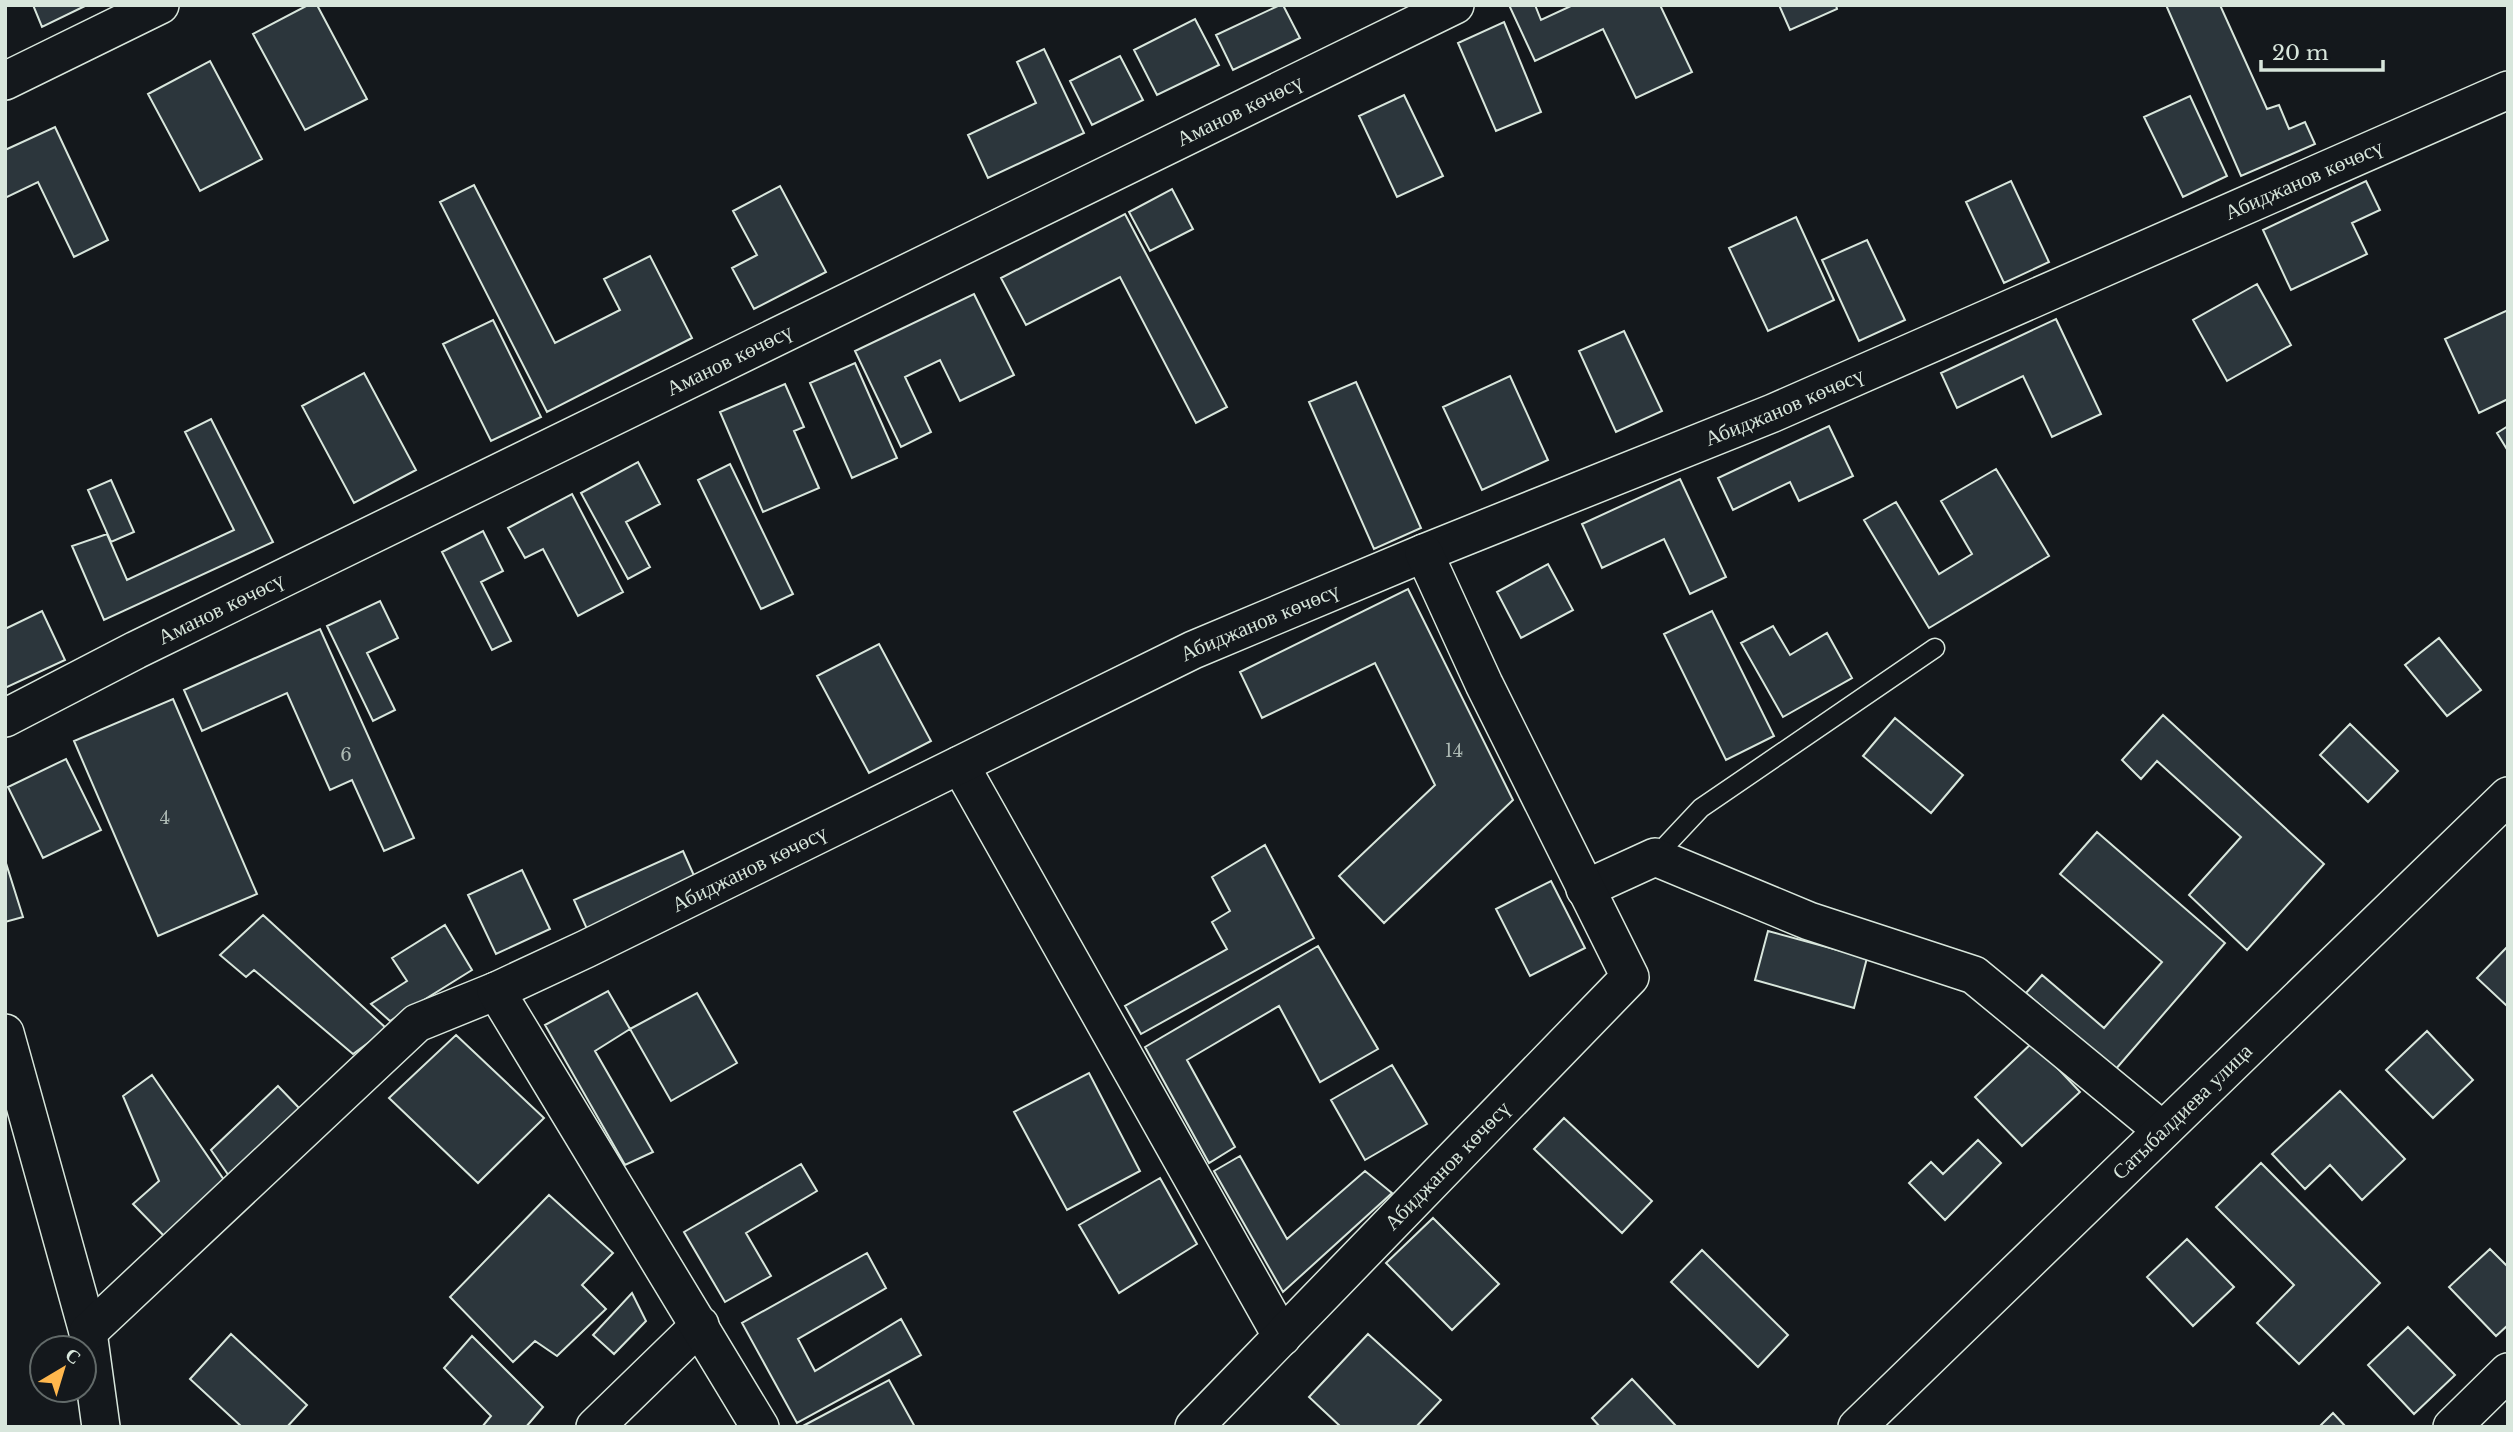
<svg xmlns="http://www.w3.org/2000/svg" width="2513" height="1432" viewBox="0 0 2513 1432" font-family="'Libre Baskerville',serif">
	<style>
		.building { fill: #2c363c; stroke: #d8e6dc; stroke-width: 2 }
		.lines { fill: none; stroke-linecap: round; stroke-linejoin: round }
		.lane-casing { stroke: #d8e6dc; stroke-width: 21 }
		.street-casing { stroke: #d8e6dc; stroke-width: 40 }
		.lane { stroke: #14181c; stroke-width: 18 }
		.street { stroke: #14181c; stroke-width: 37 }
		.labels { text-anchor: middle; stroke-width: 5; stroke-linejoin: round; paint-order: stroke }
		.number-label { font-size: 18px; fill: #adbab4 }
		.street-label { font-size: 21px; fill: #d8e6dc; stroke: #14181c }
	</style>
	<rect width="100%" height="100%" fill="#14181c"/>
	<!-- building -->
	<path class="building" d="M33,5H87L42,27Z
		M308,5H317L367,99L305,130L253,34Z
		M1280,5H1283L1300,38L1233,70L1216,35Z
		M1509,5H1535L1541,20L1573,5H1660L1692,72L1636,98L1603,29L1535,61Z
		M1779,5H1836L1837,9L1790,30Z
		M2166,5H2220L2267,109L2279,105L2289,129L2305,122L2315,144L2241,176Z
		M1195,19L1219,65L1157,95L1134,50Z
		M1504,22L1541,112L1496,131L1458,43Z
		M1044,49L1084,133L988,178L968,135L1036,103L1017,62Z
		M1120,56L1143,100L1092,125L1070,81Z
		M210,61L262,159L200,191L148,94Z
		M1404,95L1443,176L1397,197L1359,116Z
		M2190,96L2227,176L2183,197L2144,117Z
		M55,127L108,240L74,257L38,182L5,198V150Z
		M2011,181L2049,262L2004,283L1966,202Z
		M2366,181L2380,210L2352,223L2367,254L2291,290L2263,230Z
		M474,185L555,343L620,310L604,279L650,256L692,338L547,412L440,202Z
		M780,186L826,272L754,309L732,268L757,255L733,211Z
		M1172,189L1193,229L1150,251L1129,212Z
		M1125,214L1227,407L1196,423L1120,277L1026,325L1001,278Z
		M1796,217L1834,300L1768,331L1729,248Z
		M1867,240L1905,320L1859,341L1822,260Z
		M2257,284L2291,345L2227,381L2193,320Z
		M974,294L1014,375L960,401L940,360L905,377L931,432L901,447L855,351Z
		M2508,310V399L2479,413L2445,339Z
		M2056,319L2101,414L2052,437L2023,376L1957,408L1941,373Z
		M493,320L541,417L491,441L443,344Z
		M1624,331L1662,411L1616,432L1579,351Z
		M855,363L897,458L852,478L810,383Z
		M364,373L416,470L354,503L302,406Z
		M1510,376L1548,460L1482,490L1443,407Z
		M1356,382L1421,528L1374,549L1309,402Z
		M785,384L804,427L794,431L819,488L763,512L720,412Z
		M211,419L273,542L104,620L72,546L107,534L127,580L234,530L185,432Z
		M1829,426L1853,476L1799,501L1790,482L1733,510L1718,478Z
		M2508,426V451L2497,433Z
		M638,462L660,504L626,522L650,567L628,579L581,493Z
		M730,464L793,594L761,609L698,480Z
		M1996,469L2049,556L1929,628L1864,520L1896,502L1939,574L1972,554L1941,501Z
		M1680,479L1726,577L1690,594L1664,539L1602,568L1582,524Z
		M111,480L134,532L111,542L88,490Z
		M572,494L623,592L578,616L543,549L525,558L508,528Z
		M483,531L503,571L481,582L511,641L492,650L442,552Z
		M1548,564L1573,610L1521,638L1497,592Z
		M1408,589L1513,800L1384,923L1339,876L1435,785L1375,663L1262,718L1240,672Z
		M380,601L398,638L367,653L395,710L373,721L327,626Z
		M42,611L65,660L5,688V629Z
		M1712,611L1774,736L1726,760L1664,634Z
		M1773,626L1790,655L1827,633L1852,678L1783,717L1741,643Z
		M320,629L414,838L384,851L352,780L330,790L287,693L202,731L184,690Z
		M2439,638L2481,690L2447,716L2405,665Z
		M879,644L931,741L869,773L817,676Z
		M173,699L257,894L158,936L74,741Z
		M2163,715L2324,864L2247,950L2189,895L2241,837L2157,761L2141,779L2122,760Z
		M1895,718L1963,775L1931,813L1863,756Z
		M2350,724L2398,771L2368,802L2320,755Z
		M66,759L101,830L43,858L8,787Z
		M2097,832L2225,943L2115,1070L2026,993L2042,975L2104,1028L2162,962L2060,874Z
		M1265,845L1314,938L1141,1034L1125,1006L1227,949L1212,922L1230,911L1212,877Z
		M683,851L696,880L587,929L574,900Z
		M5,860L23,917L5,922Z
		M522,870L550,929L496,954L468,895Z
		M1551,881L1585,948L1530,976L1496,909Z
		M263,915L387,1029L353,1054L254,970L246,977L220,955Z
		M445,925L472,970L390,1021L371,1004L407,981L392,958Z
		M1768,931L1867,958L1854,1008L1755,980Z
		M1318,946L1378,1049L1320,1082L1279,1006L1187,1060L1235,1147L1209,1163L1145,1047Z
		M2508,946V1007L2477,978Z
		M608,991L630,1029L595,1051L653,1152L625,1165L545,1025Z
		M697,993L737,1063L671,1101L630,1029Z
		M2427,1031L2473,1080L2433,1118L2386,1070Z
		M456,1035L544,1118L478,1183L389,1098Z
		M2033,1042L2080,1092L2022,1146L1975,1097Z
		M1392,1065L1427,1124L1365,1160L1331,1100Z
		M1089,1073L1140,1171L1067,1210L1014,1112Z
		M152,1075L224,1180L166,1238L133,1204L159,1181L123,1096Z
		M278,1086L301,1110L229,1176L211,1150Z
		M2340,1091L2405,1159L2362,1200L2330,1165L2305,1189L2272,1154Z
		M1564,1118L1652,1201L1622,1233L1534,1149Z
		M1978,1140L2001,1163L1945,1220L1909,1183L1931,1162L1943,1174Z
		M1240,1156L1287,1239L1365,1171L1392,1193L1283,1292L1214,1171Z
		M2261,1163L2380,1283L2299,1364L2257,1323L2294,1285L2216,1207Z
		M801,1164L817,1191L746,1233L771,1276L725,1302L684,1232Z
		M1160,1178L1197,1244L1119,1293L1079,1225Z
		M549,1195L613,1253L582,1285L606,1309L557,1356L535,1341L513,1362L450,1297Z
		M1433,1218L1499,1284L1452,1330L1386,1263Z
		M2187,1239L2234,1287L2193,1326L2147,1277Z
		M2490,1249L2508,1267V1325L2496,1336L2449,1287Z
		M1702,1250L1788,1335L1758,1367L1671,1282Z
		M867,1253L886,1288L798,1339L815,1371L901,1319L921,1355L797,1423L742,1323Z
		M632,1293L646,1321L614,1354L593,1335Z
		M2408,1327L2455,1375L2414,1414L2368,1365Z
		M231,1334L307,1405L287,1427H242L190,1379Z
		M1368,1334L1441,1400L1416,1427H1341L1309,1397Z
		M472,1336L543,1407L526,1427H482L491,1416L444,1368Z
		M1632,1379L1677,1427H1600L1592,1418Z
		M889,1380L915,1427H801Z
		M2333,1413L2346,1427H2319Z"/>
	<g class="lines">
		<defs>
			<path id="lane" d="M1655,857L1701,808L1935,648"/>
			<g id="street">
				<path d="M5,81L160,5"/>
				<path id="s1" d="M5,718L136,650L1455,5"/>
				<path d="M960,765L1282,1337"/>
				<path d="M1585,889L1655,857L1809,921L1974,975L2162,1130"/>
				<path d="M5,1033L88,1332L101,1427"/>
				<path d="M88,1332L417,1023L496,991"/>
				<path d="M595,1427L700,1325"/>
				<path id="s2" d="M760,1427L496,991L586,949L1193,650L1424,553L1773,413L2508,90"/>
				<path id="s3" d="M1194,1427L1630,977L1484,684L1424,553"/>
				<path id="s4" d="M1857,1427L2508,796"/>
				<path d="M2452,1427L2508,1372"/>
			</g>
		</defs>
		<!-- lane casing -->
		<use href="#lane" class="lane-casing"/>
		<!-- street casing -->
		<use href="#street" class="street-casing"/>
		<!-- lane -->
		<use href="#lane" class="lane"/>
		<!-- street -->
		<use href="#street" class="street"/>
	</g>
	<g class="labels">
		<!-- number labels -->
		<g class="number-label">
			<text x="1454" y="757">14</text>
			<text x="346" y="761">6</text>
			<text x="165" y="824">4</text>
		</g>
		<!-- street labels -->
		<g class="street-label">
			<text dy="7" stroke="none"><textPath href="#s1" startOffset="1376">Аманов көчөсү</textPath></text>
			<text dy="7" stroke="none"><textPath href="#s2" startOffset="2492">Абиджанов көчөсү</textPath></text>
			<text dy="7" stroke="none"><textPath href="#s1" startOffset="808">Аманов көчөсү</textPath></text>
			<text dy="7" stroke="none"><textPath href="#s2" startOffset="1925">Абиджанов көчөсү</textPath></text>
			<text dy="7" stroke="none"><textPath href="#s1" startOffset="242">Аманов көчөсү</textPath></text>
			<text dy="7" stroke="none"><textPath href="#s2" startOffset="1358">Абиджанов көчөсү</textPath></text>
			<text dy="7" stroke="none"><textPath href="#s2" startOffset="791">Абиджанов көчөсү</textPath></text>
			<text dy="7" stroke="none"><textPath href="#s4" startOffset="453">Сатыбалдиева улица</textPath></text>
			<text dy="7" stroke="none"><textPath href="#s3" startOffset="364">Абиджанов көчөсү</textPath></text>
		</g>
	</g>
	<!-- border -->
	<rect width="2513" height="1432" fill="none" stroke="#d8e6dc" stroke-width="14"/>
	<!-- north arrow -->
	<g transform="translate(63 1369) rotate(38)"><circle r="33" fill="#14181c" stroke="#626a69" stroke-width="2"/>
	<path d="M0-5L12 26L0 18L-12 26Z" fill="#ffb74d"/>
	<text y="-10" font-size="19" font-weight="bold" text-anchor="middle" fill="#d8e6dc">С</text>
	</g>
	<!-- scale -->
	<path d="M2261 60v10h122v-10" fill="none" stroke="#d8e6dc" stroke-width="3.5"/>
	<text x="2272" y="60" font-size="21" fill="#d8e6dc" stroke="#14181c" stroke-width="5" paint-order="stroke">20 m</text>
</svg>
